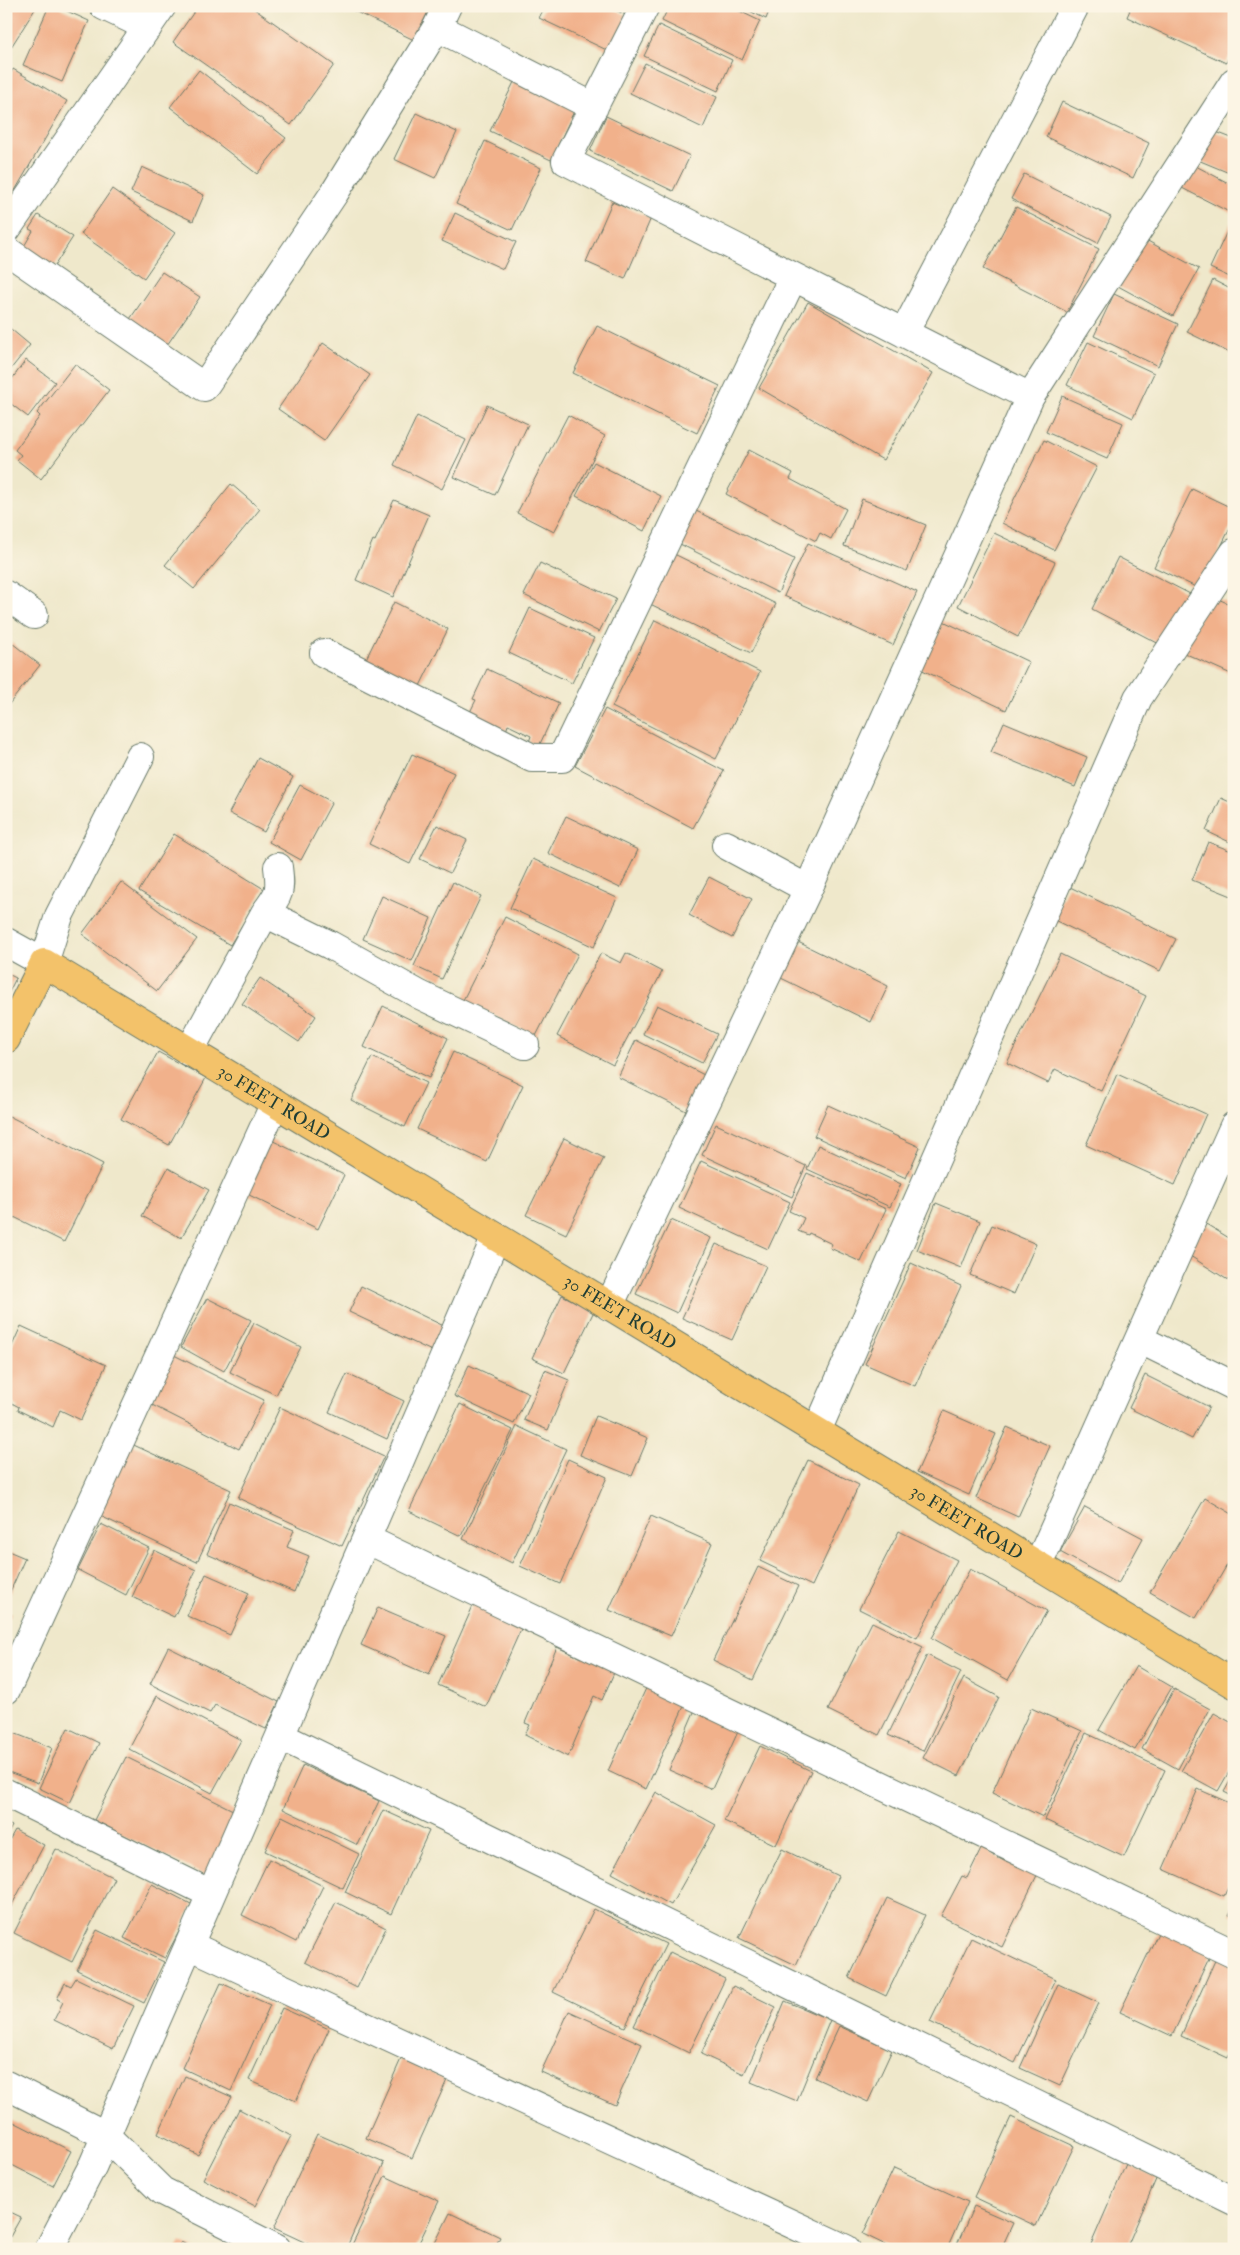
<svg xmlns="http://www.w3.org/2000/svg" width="1240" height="2255" viewBox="0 0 1240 2255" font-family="'IM FELL Double Pica',serif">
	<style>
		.building { fill: #f1b18b }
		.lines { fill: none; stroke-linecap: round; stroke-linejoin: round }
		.minor-casing { stroke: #687969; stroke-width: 30 }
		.major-casing { stroke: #687969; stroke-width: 30 }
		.minor { stroke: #fff; stroke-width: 28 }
		.major { stroke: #f3c26a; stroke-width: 28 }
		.labels { text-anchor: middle; stroke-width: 4; stroke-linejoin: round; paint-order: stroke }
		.street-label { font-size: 18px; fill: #1f3d34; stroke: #fcf5e5 }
	</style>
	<rect width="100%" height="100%" fill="#fcf5e5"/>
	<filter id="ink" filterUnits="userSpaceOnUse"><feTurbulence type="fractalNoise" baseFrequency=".02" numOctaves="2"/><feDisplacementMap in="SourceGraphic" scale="10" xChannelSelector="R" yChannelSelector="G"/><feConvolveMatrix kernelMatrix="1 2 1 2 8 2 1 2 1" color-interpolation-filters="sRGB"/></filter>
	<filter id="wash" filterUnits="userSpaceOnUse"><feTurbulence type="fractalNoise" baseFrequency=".0096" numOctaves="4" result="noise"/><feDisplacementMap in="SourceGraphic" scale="20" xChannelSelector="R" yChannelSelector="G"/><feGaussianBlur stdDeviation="1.12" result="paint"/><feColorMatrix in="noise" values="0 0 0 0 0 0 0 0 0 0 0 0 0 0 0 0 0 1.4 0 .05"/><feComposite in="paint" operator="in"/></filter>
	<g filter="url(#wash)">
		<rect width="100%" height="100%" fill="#efe8cb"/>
		<g id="blocks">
			<!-- building -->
			<path class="building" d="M6,6H37L6,55Z
				M49,6H56L89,21L62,82L23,65Z
				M198,6H250L334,65L291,125L173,42Z
				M344,6H422L429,10L414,40Z
				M545,6H607L630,17L613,53L539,18Z
				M669,6H729L760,21L742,60L662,21Z
				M739,6H771L766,19Z
				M1122,6H1234V48L1226,63L1127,17L1130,10Z
				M659,25L732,60L718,91L644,56Z
				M645,63L717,97L703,128L630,93Z
				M13,69L67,101L6,206V81Z
				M199,70L286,138L257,174L170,107Z
				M516,78L576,107L551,160L490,131Z
				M1062,102L1149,143L1133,178L1046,137Z
				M416,113L457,132L435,178L394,159Z
				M606,116L690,156L673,191L590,151Z
				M1211,130L1234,139V175L1198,160Z
				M485,141L541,168L512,230L456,204Z
				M1192,164L1234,186L1233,214L1180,187Z
				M142,167L204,195L193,221L131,192Z
				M1024,174L1111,217L1098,243L1011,199Z
				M112,189L175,233L144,278L81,234Z
				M612,202L651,218L625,279L586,262Z
				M1016,207L1099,249L1067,312L983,269Z
				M455,213L516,242L503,269L442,241Z
				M38,215L73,237L53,268L23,248L33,231L29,229Z
				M1231,223L1234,224V279L1210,268Z
				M1144,239L1199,269L1173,316L1118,286Z
				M162,272L200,297L165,348L128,322Z
				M1213,280L1234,291V355L1187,332Z
				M1114,294L1178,324L1158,366L1094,336Z
				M808,302L933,373L883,460L759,388Z
				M6,325L30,345L6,375Z
				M597,326L720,386L697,433L573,373Z
				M1088,342L1154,373L1133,418L1067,385Z
				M323,343L370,375L324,441L278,409Z
				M26,360L55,382L28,417L6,400V387Z
				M75,364L109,390L41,479L17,460L21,455L15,450L40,416L37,413Z
				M1062,396L1123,423L1107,459L1046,432Z
				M487,405L528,424L495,495L454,477Z
				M568,415L605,436L554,532L517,513Z
				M417,416L466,440L442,489L394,465Z
				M1044,440L1097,467L1054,550L1002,523Z
				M749,450L793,473L790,479L846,509L831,539L820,533L816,541L726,494Z
				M594,462L661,496L644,531L576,496Z
				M231,484L260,509L194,589L165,565Z
				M1192,489L1234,509V520L1200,589L1154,567Z
				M862,499L926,525L907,571L844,546Z
				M394,500L429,515L393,597L356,580L373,540L375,541Z
				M694,510L794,559L778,593L678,543Z
				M994,533L1055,562L1018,637L958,606Z
				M808,543L917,592L893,645L784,596Z
				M668,551L776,604L751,653L644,601Z
				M1118,557L1196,597L1169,649L1092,609Z
				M540,563L616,599L599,632L524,595Z
				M1209,595L1234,606V668L1231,674L1184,653Z
				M394,602L448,629L419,688L365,661Z
				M530,608L594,638L572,683L509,653Z
				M937,618L1029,662L1006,710L914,666Z
				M655,620L760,672L716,759L612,707Z
				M12,643L40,665L6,708V650Z
				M487,669L559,703L539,746L529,742L531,736L508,725L506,731L469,714L476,700L473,699Z
				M605,709L724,771L693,828L575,766Z
				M1004,722L1087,757L1075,787L991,752Z
				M412,754L454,773L410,864L369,844Z
				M258,758L293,777L264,832L229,813Z
				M300,785L332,802L301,860L269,842Z
				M1221,798L1234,804V844L1206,831Z
				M566,816L638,850L620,888L548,853Z
				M437,825L467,840L450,873L420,859Z
				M174,834L264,889L230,945L139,891Z
				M1208,842L1234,852V897L1192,880Z
				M533,859L617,898L594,947L510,908Z
				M709,877L752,899L732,938L689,915Z
				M121,882L197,939L157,991L82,934Z
				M453,882L481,896L442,979L414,966Z
				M1068,886L1176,939L1160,971L1052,919Z
				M382,896L431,918L412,961L363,939Z
				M505,917L578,954L536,1036L463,1000Z
				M798,942L888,986L871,1022L781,978Z
				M601,953L621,963L626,953L662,972L613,1065L557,1036Z
				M1060,954L1146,996L1101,1091L1055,1069L1048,1083L1007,1063Z
				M6,973L16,978L6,998Z
				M260,978L316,1016L299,1042L242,1004Z
				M657,1005L717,1034L702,1063L643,1034Z
				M383,1006L448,1038L429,1078L364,1047Z
				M636,1040L708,1077L690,1113L618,1077Z
				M158,1052L206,1078L169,1145L121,1119Z
				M453,1052L523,1085L487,1162L417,1129Z
				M372,1057L426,1083L405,1127L351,1100Z
				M1117,1074L1206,1114L1175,1185L1086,1145Z
				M828,1105L920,1147L906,1178L814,1136Z
				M9,1116L103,1164L64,1242L6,1213V1122Z
				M716,1124L806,1166L792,1197L702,1155Z
				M267,1138L344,1175L318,1229L241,1191Z
				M564,1138L604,1158L566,1234L526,1215Z
				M818,1145L901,1184L890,1207L807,1169Z
				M701,1161L790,1202L768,1249L679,1208Z
				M168,1168L209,1190L181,1238L142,1216Z
				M807,1173L886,1209L861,1262L830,1248L832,1244L809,1233L808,1235L798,1231L804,1218L789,1211Z
				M936,1203L980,1221L961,1268L917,1250Z
				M671,1220L711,1238L677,1313L636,1294Z
				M1206,1224L1234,1241V1284L1187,1254Z
				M992,1225L1036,1244L1014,1294L970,1275Z
				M716,1244L766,1266L732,1340L682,1318Z
				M911,1263L961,1286L915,1386L865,1364Z
				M361,1286L450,1329L438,1354L349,1312Z
				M562,1295L594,1311L564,1373L532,1358Z
				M207,1298L251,1320L224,1371L181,1347Z
				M254,1323L301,1347L276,1395L230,1372Z
				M21,1326L106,1365L81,1420L60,1410L53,1427L18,1410L19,1407L6,1400V1359Z
				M174,1355L264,1400L239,1449L150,1404Z
				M469,1365L529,1393L514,1424L454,1396Z
				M545,1370L569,1380L548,1430L524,1420Z
				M347,1374L404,1401L387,1439L329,1412Z
				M1145,1375L1209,1407L1192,1439L1129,1408Z
				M460,1404L513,1430L461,1536L409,1511Z
				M280,1407L384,1456L342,1546L238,1498Z
				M944,1411L996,1434L969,1495L917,1472Z
				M596,1416L648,1438L632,1476L580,1455Z
				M517,1426L566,1449L512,1563L463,1539Z
				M1007,1427L1050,1446L1018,1517L976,1498Z
				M125,1441L231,1490L197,1562L92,1512Z
				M568,1459L607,1477L560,1584L520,1566Z
				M808,1460L859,1485L812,1586L760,1561Z
				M1205,1498L1234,1515V1553L1196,1618L1150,1592Z
				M229,1502L294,1530L287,1547L309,1556L294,1592L207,1554Z
				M1085,1507L1143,1538L1118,1584L1060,1552Z
				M651,1516L712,1543L671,1636L609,1610Z
				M101,1524L149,1548L126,1595L78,1570Z
				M899,1531L957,1560L917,1638L859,1609Z
				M6,1550L25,1558L6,1601Z
				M154,1550L196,1570L174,1617L132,1597Z
				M758,1567L798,1586L753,1680L713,1660Z
				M970,1569L1047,1611L1008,1680L932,1638Z
				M206,1574L249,1593L230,1635L187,1616Z
				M476,1599L525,1620L486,1707L438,1685Z
				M378,1607L446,1636L429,1675L361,1645Z
				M6,1611L11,1614L6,1624Z
				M872,1622L923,1647L879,1735L828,1710Z
				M168,1647L279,1702L266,1729L215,1705L210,1713L150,1684Z
				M557,1647L581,1658L583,1652L617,1666L602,1700L594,1696L568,1757L525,1735L530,1725L525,1723Z
				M927,1655L961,1672L923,1751L888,1735Z
				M1136,1666L1172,1687L1135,1750L1099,1730Z
				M964,1678L999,1697L959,1776L923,1758Z
				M648,1684L686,1702L646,1789L608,1771Z
				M1174,1689L1210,1709L1178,1769L1142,1749Z
				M157,1696L241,1740L212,1793L129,1749Z
				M697,1705L741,1725L712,1789L669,1770Z
				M1031,1708L1082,1731L1043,1817L992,1793Z
				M1214,1713L1234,1724V1763L1218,1791L1181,1771Z
				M68,1728L99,1743L70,1803L39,1788Z
				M6,1730L52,1748L38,1783L6,1771Z
				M1086,1733L1165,1770L1124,1857L1045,1820Z
				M760,1746L811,1771L776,1845L724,1821Z
				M126,1757L241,1814L208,1877L94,1820Z
				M303,1765L379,1801L358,1845L283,1809Z
				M1234,1774V1797L1224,1792Z
				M1198,1789L1234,1805V1875L1224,1896L1163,1869Z
				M656,1792L716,1825L671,1905L612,1873Z
				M383,1810L429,1831L391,1914L345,1892Z
				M282,1816L359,1854L343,1888L265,1851Z
				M6,1823L12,1826L6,1837Z
				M15,1830L44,1845L6,1916V1846Z
				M986,1839L995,1844L991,1854L1006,1862L1011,1852L1041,1867L1002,1947L941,1916L962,1876L967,1878Z
				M56,1849L114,1878L72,1962L14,1933Z
				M782,1849L838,1876L796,1965L739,1938Z
				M269,1859L323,1886L296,1942L242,1915Z
				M152,1884L193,1905L165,1958L124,1938Z
				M887,1898L925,1915L886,1996L849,1978Z
				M336,1902L386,1928L357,1988L305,1962Z
				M1234,1905V1917L1229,1915Z
				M594,1909L666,1944L625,2027L553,1992Z
				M1160,1929L1211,1954L1172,2036L1120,2012Z
				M97,1930L164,1962L144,2003L77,1970Z
				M971,1938L1056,1979L1015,2063L930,2022Z
				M670,1952L725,1979L689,2053L634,2026Z
				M1217,1956L1234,1963V2045L1228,2058L1181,2036Z
				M76,1978L134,2006L113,2049L54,2020L63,2002L57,1999L65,1983L71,1986Z
				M221,1983L270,2005L231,2091L182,2068Z
				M1058,1984L1099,2003L1060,2086L1020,2068Z
				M733,1986L776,2007L744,2074L701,2054Z
				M785,2001L830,2020L797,2101L751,2082Z
				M282,2008L329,2029L296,2101L249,2080Z
				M569,2011L642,2044L615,2105L541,2072Z
				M839,2026L892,2050L868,2102L815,2078Z
				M401,2059L447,2080L412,2158L366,2138Z
				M185,2076L232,2097L198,2155L158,2134Z
				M239,2109L291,2136L255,2206L203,2179Z
				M1011,2117L1074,2146L1036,2226L974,2197Z
				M6,2118L71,2151L53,2186L6,2162Z
				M317,2134L384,2163L346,2249H319L274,2228Z
				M1126,2164L1157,2177L1126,2249H1089Z
				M894,2168L968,2202L947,2249H894L863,2234Z
				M385,2176L439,2201L416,2249H350Z
				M974,2206L1013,2223L1001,2249H955Z
				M6,2210L21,2217L6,2244Z
				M450,2213L500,2237L494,2249H432Z
				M181,2242L194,2249H177Z"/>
		</g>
	</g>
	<g filter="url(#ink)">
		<use href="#blocks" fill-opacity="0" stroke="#687969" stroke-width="1"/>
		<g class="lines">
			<defs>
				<path id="minor" d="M104,6L148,27
					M437,27L447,6
					M6,230L162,6
					M6,250L204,387L335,192L437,27L594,107
					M904,333L1075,6
					M1030,397L1234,82
					M6,595L34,615
					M324,653L532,758H562L793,277
					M726,845L808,889
					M265,913C280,893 281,891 278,867
					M6,942L44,963L59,916L140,757
					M189,1052L265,913L330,945L420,995L525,1045
					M609,1306L808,889L1030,397L566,161L645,6
					M1139,1339L1234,1386
					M817,1431L1138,698L1234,553
					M366,1539L496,1237
					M1038,1565L1234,1126
					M6,1690L275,1103
					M280,1736L1234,2201
					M6,1793L211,1894
					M189,1945L846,2249
					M6,2085L105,2135L162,2191L277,2249
					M49,2249L93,2165L366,1539L1234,1954"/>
				<g id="major">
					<path id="s1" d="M6,1039L44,963L1234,1684"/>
				</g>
			</defs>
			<!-- minor casing -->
			<use href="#minor" class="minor-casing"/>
			<!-- major casing -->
			<use href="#major" class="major-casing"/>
			<!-- minor -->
			<use href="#minor" class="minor"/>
			<!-- major -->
			<use href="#major" class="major"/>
		</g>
	</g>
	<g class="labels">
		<!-- street labels -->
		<g class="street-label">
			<text dy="6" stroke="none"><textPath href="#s1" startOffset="354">30 FEET ROAD</textPath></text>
			<text dy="6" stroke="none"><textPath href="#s1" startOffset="759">30 FEET ROAD</textPath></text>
			<text dy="6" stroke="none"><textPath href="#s1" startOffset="1164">30 FEET ROAD</textPath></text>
		</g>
	</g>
	<!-- margin -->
	<rect width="1240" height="2255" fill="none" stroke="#fcf5e5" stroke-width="25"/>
</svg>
